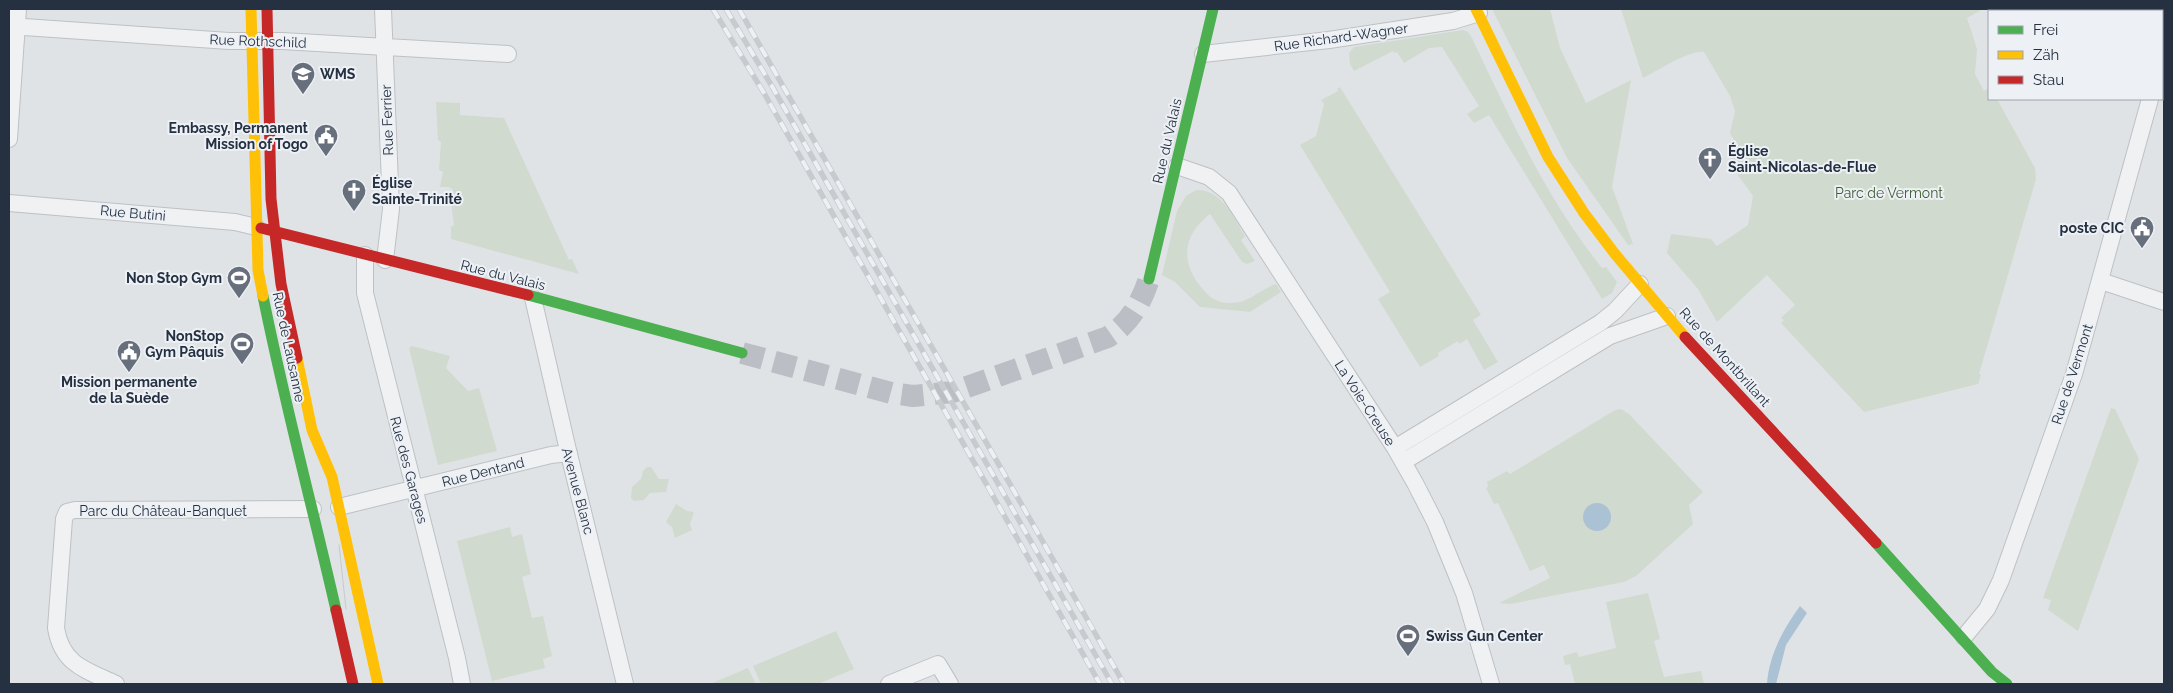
<svg xmlns="http://www.w3.org/2000/svg" width="2173" height="693" viewBox="0 0 2173 693" font-family="Raleway,sans-serif">
	<style>
		.green { fill: #d1dacf }
		.water { fill: #abc2d4 }
		.lines { fill: none; stroke-linecap: round; stroke-linejoin: round }
		.secondary-tunnel { stroke: #bbbfc5; stroke-width: 22; stroke-dasharray: 22 11; stroke-linecap: butt }
		.street-casing { stroke: #bec1c4; stroke-width: 18 }
		.street { stroke: #eff1f3; stroke-width: 16 }
		.fast { stroke: #4caf50; stroke-width: 11 }
		.slow { stroke: #ffc107; stroke-width: 11 }
		.jam { stroke: #c62828; stroke-width: 11 }
		.tram { stroke: #c8cbce; stroke-width: 1 }
		.rail-casing { stroke: #c8cbce; stroke-width: 5.5 }
		.rail { stroke: #edf1f6; stroke-width: 4; stroke-dasharray: 11; stroke-linecap: butt }
		.labels { text-anchor: middle; stroke-width: 4; stroke-linejoin: round; paint-order: stroke }
		.street-label { font-size: 14px; fill: #253141; stroke: #edf1f6 }
		.poi-label { font-size: 14px; font-weight: bold; fill: #253141; stroke: #edf1f6; text-anchor: start }
		.park-label { font-size: 14px; fill: #3d5e31; stroke: #edf1f6 }
	</style>
	<rect width="100%" height="100%" fill="#e0e3e6"/>
	<!-- green -->
	<path class="green" d="M1492,9H1550L1560,48L1586,103L1631,80L1612,187L1633,244L1628,245L1567,158Z
		M1621,9H1983L1967,18L1977,49L1975,74L1984,91L1989,88V99H1997L2035,168L2036,179L1979,374L1981,375L1978,384L1864,412L1781,323L1784,320L1781,318L1795,305L1767,275L1717,322L1698,289L1667,253L1671,234L1711,239L1717,246L1748,225L1753,196L1730,164L1737,145L1730,133L1735,111L1730,96L1704,52C1691,49 1655,72 1643,78Z
		M1463,30L1468,32L1472,38C1510,118 1546,198 1602,268L1606,267L1617,282L1612,293L1602,299L1489,115L1474,123L1467,114L1479,106L1442,47L1429,48L1404,63L1397,52L1394,53L1393,51L1354,71L1350,64L1349,53L1354,47Z
		M1340,87L1481,315L1473,320L1498,362L1484,370L1467,339L1459,344L1458,341L1438,353L1439,356L1420,367L1378,299L1390,292L1300,145L1316,136L1324,104L1321,100L1338,91L1337,89Z
		M436,102L460,103V115L504,118L569,260L572,259L579,274L451,239V227L454,225L450,196L453,195V190L449,187H440L443,172L439,170L441,142L438,140Z
		M1196,190C1222,189 1233,217 1245,236L1241,240L1255,261L1247,264L1242,262L1210,214C1184,234 1179,260 1201,287C1209,297 1216,303 1230,303C1248,304 1260,289 1276,284L1281,292L1250,312L1200,307L1175,282L1162,275L1177,211L1186,196Z
		M412,346L450,356L446,368L468,391L479,388L497,451L438,465L409,348Z
		M2111,408L2115,409L2139,459L2078,631L2048,610L2051,600L2043,598Z
		M1621,409L1629,414L1703,492L1689,505L1693,524L1636,576L1624,582L1510,604L1499,603L1550,578L1544,565L1530,571L1498,503L1494,504L1486,488L1488,487L1487,482L1507,471L1510,474L1615,410Z
		M647,467H651L659,479H669L666,492L650,493L644,500L634,501L631,498L632,487L641,479L643,471Z
		M676,504L687,511L694,512L690,524L692,530L675,538L672,527L666,522Z
		M510,527L512,537L522,534L531,574L522,577L532,618L543,616L552,656L543,659L545,668L492,681L457,541Z
		M1648,593L1660,639L1654,641L1664,677L1701,671L1704,684H1575L1570,664L1565,665L1563,656L1577,652L1579,657L1616,648L1606,602Z
		M836,631L854,669L818,684H761L753,666Z
		M748,668L756,684H710Z"/>
	<!-- water -->
	<path class="water" d="M1583 517a14 14 0 1 1 28 0a14 14 0 1 1-28 0Z
		M1800,606L1807,613L1786,645L1776,684H1767C1769,655 1783,629 1800,606Z"/>
	<g class="lines">
		<!-- secondary-tunnel -->
		<path class="secondary-tunnel" d="M742,353L891,393L913,396L953,392L1108,337C1130,323 1141,303 1149,279"/>
		<defs>
			<path id="street" d="M383,9L391,209L385,260
				M9,26L229,41H282L508,54
				M1203,54L1329,40L1453,21L1479,13
				M2162,58L2164,49
				M9,139L18,9
				M1177,166L1209,177L1229,193L1395,448L1415,483L1435,522L1464,593L1491,684
				M9,203L235,222L256,227
				M365,255V293L457,658L462,684
				M2101,281L2164,302
				M533,298L567,446L625,684
				M1395,448L1600,323L1615,311L1640,284
				M1403,462L1610,336L1667,316
				M339,507L551,455L569,453
				M1964,637L1987,609L2001,580L2074,374L2150,99
				M116,684C86,670 62,665 56,628L64,519L67,512L75,510L313,509
				M889,684L938,664L950,684"/>
		</defs>
		<!-- street casing -->
		<use href="#street" class="street-casing"/>
		<!-- street -->
		<use href="#street" class="street"/>
		<!-- fast -->
		<path class="fast" d="M1149,279L1213,9
			M528,295L742,353
			M263,296C284,401 312,505 336,610
			M1876,543L1992,672L2007,684"/>
		<!-- slow -->
		<path class="slow" d="M251,9L258,270L263,296
			M1476,9L1548,157L1584,213L1615,254L1685,337
			M297,358L312,430L332,477L378,684"/>
		<!-- jam -->
		<path class="jam" d="M267,9L271,199L281,284L297,358
			M261,228L528,295
			M1685,337L1876,543
			M336,610L353,684"/>
		<!-- tram -->
		<path class="tram" d="M339,545L346,609"/>
		<defs>
			<path id="rail" d="M713,9L764,93L1100,684
				M726,9L773,88L1112,684
				M739,9L1124,684"/>
		</defs>
		<!-- rail casing -->
		<use href="#rail" class="rail-casing"/>
		<!-- rail -->
		<use href="#rail" class="rail"/>
	</g>
	<!-- icons -->
	<defs>
		<symbol id="university-pin" viewBox="-11 -11 22 30"><path d="M0 17L-7.5 6A9.5 9.5 0 1 1 7.5 6Z" fill="#666f7b" stroke="#edf1f6"/><path d="M0-5L7-2L0 1L-7-2ZM-4 1L0 2.5L4 1V4Q0 6-4 4Z" fill="#fff"/></symbol>
		<symbol id="civic-pin" viewBox="-11 -11 22 30"><path d="M0 17L-7.5 6A9.5 9.5 0 1 1 7.5 6Z" fill="#666f7b" stroke="#edf1f6"/><path d="M-.6-6.5H3V-4.5H.6V-3L4-1V1h2V6H-6V1h2V-1L-.6-3ZM-1.2 2.5V6h2.4V2.5Z" fill="#fff"/></symbol>
		<symbol id="church-pin" viewBox="-11 -11 22 30"><path d="M0 17L-7.5 6A9.5 9.5 0 1 1 7.5 6Z" fill="#666f7b" stroke="#edf1f6"/><path d="M-1.2-6h2.4v3.5h3.3v2.4h-3.3V6h-2.4V-.1h-3.3v-2.4h3.3Z" fill="#fff"/></symbol>
		<symbol id="stadium-pin" viewBox="-11 -11 22 30"><path d="M0 17L-7.5 6A9.5 9.5 0 1 1 7.5 6Z" fill="#666f7b" stroke="#edf1f6"/><path d="M0-5a6.5 5 0 1 0 0 10a6.5 5 0 1 0 0-10ZM-3.5-1.8h7v3.6h-7Z" fill="#fff"/></symbol>
	</defs>
	<g fill-rule="evenodd">
		<use href="#university-pin" x="289" y="60" width="28" height="38"/>
		<use href="#civic-pin" x="312" y="122" width="28" height="38"/>
		<use href="#church-pin" x="1696" y="145" width="28" height="38"/>
		<use href="#church-pin" x="340" y="177" width="28" height="38"/>
		<use href="#civic-pin" x="2128" y="214" width="28" height="38"/>
		<use href="#stadium-pin" x="225" y="264" width="28" height="38"/>
		<use href="#stadium-pin" x="228" y="330" width="28" height="38"/>
		<use href="#civic-pin" x="115" y="338" width="28" height="38"/>
		<use href="#stadium-pin" x="1394" y="622" width="28" height="38"/>
	</g>
	<g class="labels">
		<!-- street labels -->
		<g class="street-label">
			<text transform="translate(1341 37) rotate(-8)" y="5">Rue Richard-Wagner</text>
			<text transform="translate(258 41) rotate(2)" y="5">Rue Rothschild</text>
			<text transform="translate(387 120) rotate(-92)" y="5">Rue Ferrier</text>
			<text transform="translate(1167 141) rotate(-77)" y="5">Rue du Valais</text>
			<text transform="translate(133 213) rotate(5)" y="5">Rue Butini</text>
			<text transform="translate(503 275) rotate(14)" y="5">Rue du Valais</text>
			<text transform="translate(289 347) rotate(78)" y="5">Rue de Lausanne</text>
			<text transform="translate(1725 357) rotate(48)" y="5">Rue de Montbrillant</text>
			<text transform="translate(2072 374) rotate(-72)" y="5">Rue de Vermont</text>
			<text transform="translate(1365 403) rotate(57)" y="5">La Voie-Creuse</text>
			<text transform="translate(409 470) rotate(75)" y="5">Rue des Garages</text>
			<text transform="translate(483 472) rotate(-14)" y="5">Rue Dentand</text>
			<text transform="translate(578 491) rotate(75)" y="5">Avenue Blanc</text>
			<text x="163" y="516">Parc du Château-Banquet</text>
		</g>
		<!-- poi labels -->
		<g class="poi-label">
			<text x="320" y="79">WMS</text>
			<text x="308" y="133" text-anchor="end">Embassy, Permanent<tspan x="308" dy="16">Mission of Togo</tspan></text>
			<text x="1728" y="156">Église<tspan x="1728" dy="16">Saint-Nicolas-de-Flue</tspan></text>
			<text x="372" y="188">Église<tspan x="372" dy="16">Sainte-Trinité</tspan></text>
			<text x="2124" y="233" text-anchor="end">poste CIC</text>
			<text x="222" y="283" text-anchor="end">Non Stop Gym</text>
			<text x="224" y="341" text-anchor="end">NonStop<tspan x="224" dy="16">Gym Pâquis</tspan></text>
			<text x="129" y="387" text-anchor="middle">Mission permanente<tspan x="129" dy="16">de la Suède</tspan></text>
			<text x="1426" y="641">Swiss Gun Center</text>
		</g>
		<!-- park labels -->
		<g class="park-label">
			<text x="1889" y="198">Parc de Vermont</text>
		</g>
	</g>
	<!-- border -->
	<rect width="2173" height="693" fill="none" stroke="#253141" stroke-width="20"/>
	<!-- legend -->
	<rect x="1988" y="10" width="175" height="90" fill="#edf1f6" stroke="#9da4ae"/>
	<rect x="1998" y="26" width="25" height="8" fill="#4caf50" stroke="#9da4ae"/>
	<text x="2033" y="35" font-size="15" fill="#253141">Frei</text>
	<rect x="1998" y="51" width="25" height="8" fill="#ffc107" stroke="#9da4ae"/>
	<text x="2033" y="60" font-size="15" fill="#253141">Zäh</text>
	<rect x="1998" y="76" width="25" height="8" fill="#c62828" stroke="#9da4ae"/>
	<text x="2033" y="85" font-size="15" fill="#253141">Stau</text>
</svg>
